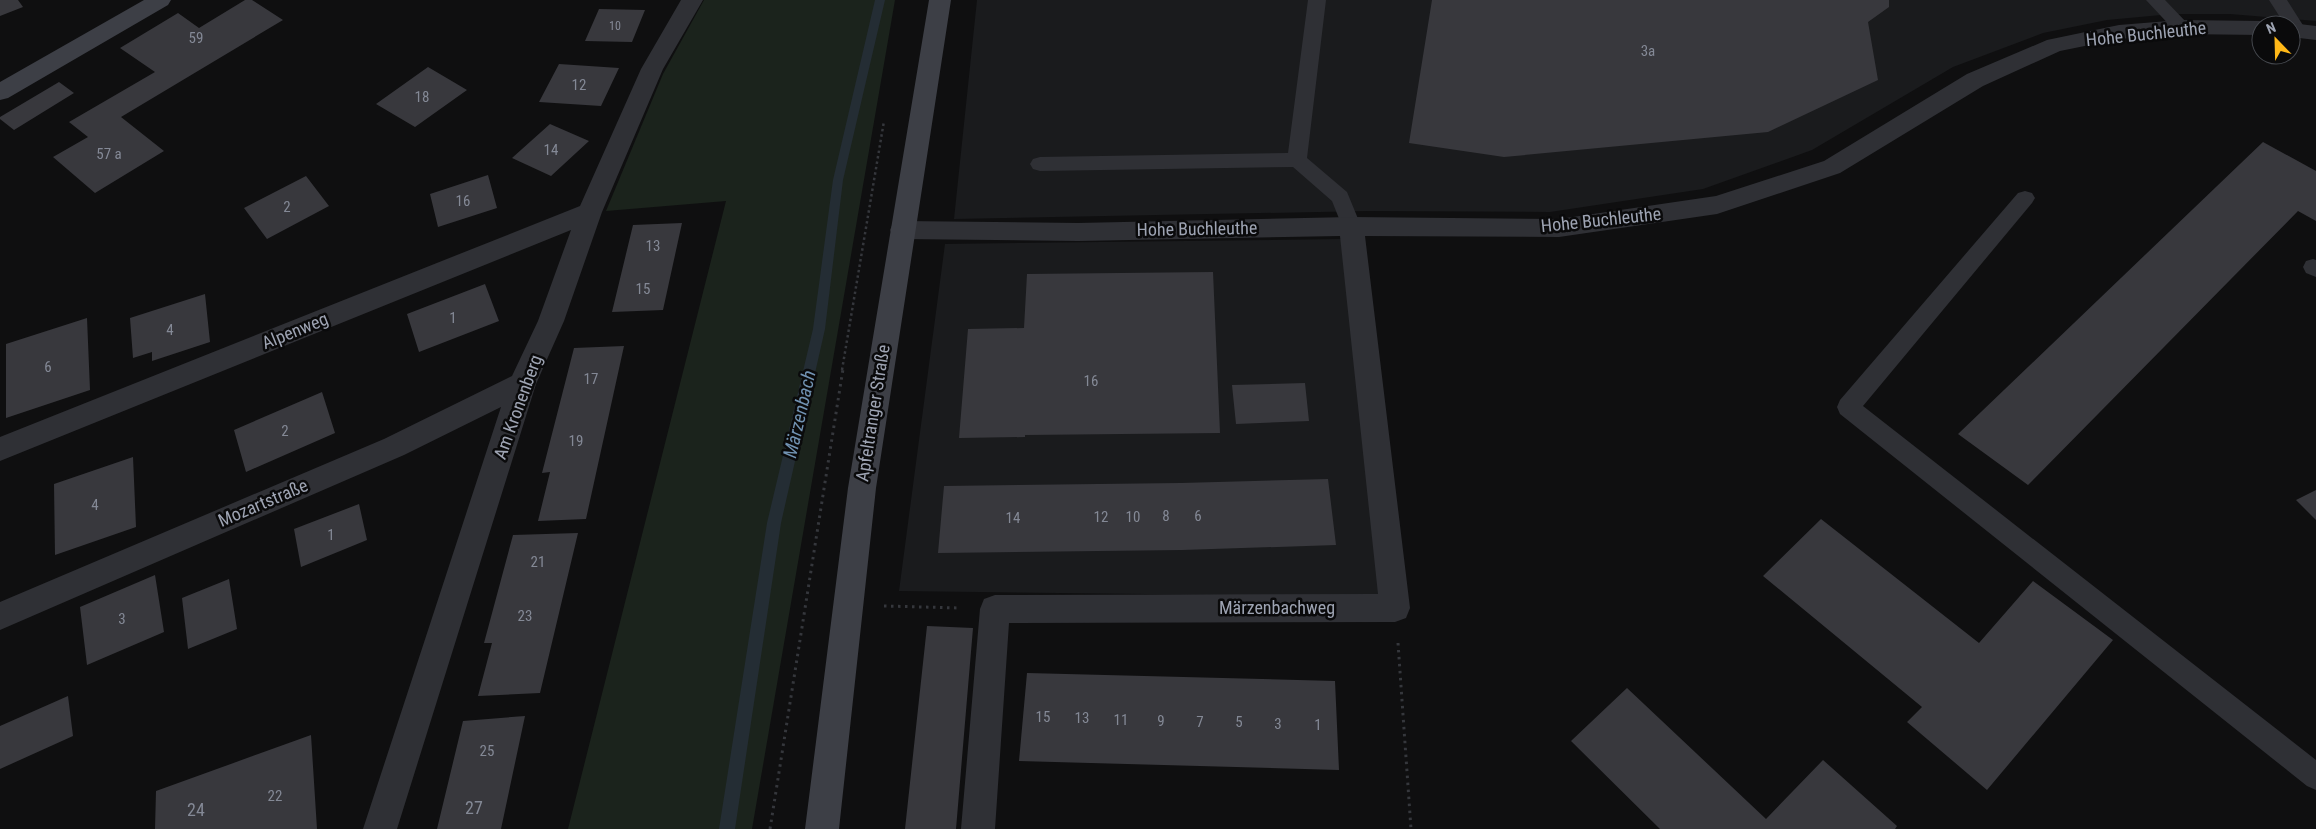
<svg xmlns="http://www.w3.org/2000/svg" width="2316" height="829" viewBox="0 0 2316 829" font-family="'Roboto Condensed',sans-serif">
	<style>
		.built { fill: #1a1b1d }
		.green { fill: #1b231c }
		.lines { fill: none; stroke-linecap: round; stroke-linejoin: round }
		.stream { fill: #242d34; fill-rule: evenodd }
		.building { fill: #38383d }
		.path-far1 { stroke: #35373c; stroke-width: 2.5; stroke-dasharray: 2.5 3; stroke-linecap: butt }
		.path { stroke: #35373c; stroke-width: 3; stroke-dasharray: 2.5 4.5; stroke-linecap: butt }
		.lane { fill: #2f3035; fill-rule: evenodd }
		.street { fill: #2f3035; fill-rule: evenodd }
		.secondary { fill: #3d3f46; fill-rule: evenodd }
		.labels { text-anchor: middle; stroke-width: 5; stroke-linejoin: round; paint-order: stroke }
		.far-number-label { font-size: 12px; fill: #848996 }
		.number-label { font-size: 15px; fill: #848996 }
		.street-label { font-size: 18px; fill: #9ea4b3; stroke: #0a0a0b }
		.near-number-label { font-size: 18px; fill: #848996 }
		.water-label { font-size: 19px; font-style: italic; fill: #7192b2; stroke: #0a0a0b }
	</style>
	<rect width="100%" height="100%" fill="#0f0f10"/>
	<!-- built -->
	<path class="built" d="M977,0H2316V21L2230,14H2172L2107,20L2043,33L1953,67L1812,150L1703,189L1550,212L1368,211L954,219Z
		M1343,239L1385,597L899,591L945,244Z"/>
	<!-- green -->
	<path class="green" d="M704,0H895L752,829H568L726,201L606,211L663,74Z"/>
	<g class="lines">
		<!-- stream -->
		<path class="stream" d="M875,0H885L843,180L825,329L781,523L735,829H719L767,523L813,329L833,180Z"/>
	</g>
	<!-- building -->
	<path class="building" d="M0,0H18L23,7L0,16Z
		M245,0H252L283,20L121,117L164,151L95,193L53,157L88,137L69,122L155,72L120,48L178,13L199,28Z
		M1432,0H1889V7L1868,22L1878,80L1768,132L1504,157L1409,143Z
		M599,9L645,10L632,42L585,41Z
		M559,64L619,68L601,106L539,102Z
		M428,67L467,90L415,127L376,104Z
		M59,82L74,93L14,130L0,119V117Z
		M550,124L589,141L551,176L512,158Z
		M2263,142L2316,171V221L2298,211L2028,485L1958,434Z
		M488,175L497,208L438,227L430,194Z
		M306,176L329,206L267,239L244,208Z
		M682,223L663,310L612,312L633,225Z
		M1213,272L1220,433L1025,435V437L959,438L968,329L1024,328L1027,274Z
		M485,284L499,321L419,352L407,314Z
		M205,294L210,342L152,361V352L133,358L130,318Z
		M87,318L90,390L6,418V344Z
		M624,346L586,519L538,521L550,472L542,473L574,348Z
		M1305,383L1309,421L1236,424L1232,385Z
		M322,392L335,433L246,472L234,430Z
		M133,457L136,527L55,555L54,484Z
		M1328,479L1336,545L1182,550L938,553L944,486L1181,483Z
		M2316,490V520L2296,500Z
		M359,504L367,540L301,567L294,529Z
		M1821,519L1979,643L2033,581L2113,640L1987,790L1907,722L1922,707L1763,576Z
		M578,533L540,693L478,696L492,643H484L513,535Z
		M155,575L164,632L87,665L80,607Z
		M229,579L237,629L188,649L182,598Z
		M927,626L973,628L956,829H905Z
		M1027,673L1335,681L1339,770L1019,761Z
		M1627,688L1766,819L1823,760L1897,826L1895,829H1660L1571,741Z
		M68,696L73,736L0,769V726Z
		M525,716L501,829H437L463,721Z
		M311,735L317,829H155L156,791Z"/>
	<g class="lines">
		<!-- path-far1 -->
		<path class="path-far1" d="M842,370L884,121"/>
		<!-- path -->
		<path class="path" d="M884,606L960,608
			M1398,643L1411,829
			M770,829L843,369"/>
		<!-- lane -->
		<path class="lane" d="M1308,0H1326L1307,158L1347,192L1361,226L1358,231L1351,234L1344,231L1332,201L1293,167L1040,171L1033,169L1030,164L1033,159L1040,157L1288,153Z
			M2146,0H2165L2187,23L2190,27L2187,31L2181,33L2175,31Z
			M2269,0H2287L2306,30L2303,34L2297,36L2291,34V25H2285Z
			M2025,191L2032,193L2035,198L2032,203L1863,406L2316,760V790L2307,786L1840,414L1837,407L1840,400L2018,193Z
			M2313,259L2316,260V277L2306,273L2303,267L2306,261Z"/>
		<!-- street -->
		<path class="street" d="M681,0H703L663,69L602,212L564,321L536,384L397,829H363L501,407L404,455L0,630V602L384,439L512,376L538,321L571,230L0,461V437L580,206L641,69Z
			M2181,20L2261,21L2270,25H2261V35L2181,34L2119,39L2060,51L1983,86L1840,173L1717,214L1559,237L1365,236L1410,608L1406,618L1395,622L1009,623L995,829H961L980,609L984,599L995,595L1378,594L1340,236L1078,241L902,239L893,237L890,230L893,223L902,221L1078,223L1351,217L1559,219L1716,196L1824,161L1967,74L2047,40L2119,25Z
			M2291,23L2316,26V40L2291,37V25H2283Z"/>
		<!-- secondary -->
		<path class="secondary" d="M144,0H171L168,5L8,98L0,100V82Z
			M929,0H951L876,488L839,829H805L848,488Z"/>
	</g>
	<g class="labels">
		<!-- far-number labels -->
		<g class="far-number-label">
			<text x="615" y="30">10</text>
		</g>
		<!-- number labels -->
		<g class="number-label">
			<text x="196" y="43">59</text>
			<text x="1648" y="56">3a</text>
			<text x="579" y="90">12</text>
			<text x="422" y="102">18</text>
			<text x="551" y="155">14</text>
			<text x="109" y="159">57 a</text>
			<text x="463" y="206">16</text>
			<text x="287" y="212">2</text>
			<text x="653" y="251">13</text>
			<text x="643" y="294">15</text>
			<text x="453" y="323">1</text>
			<text x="170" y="335">4</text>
			<text x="48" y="372">6</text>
			<text x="591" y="384">17</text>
			<text x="1091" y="386">16</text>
			<text x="285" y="436">2</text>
			<text x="576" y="446">19</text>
			<text x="95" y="510">4</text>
			<text x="1166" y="521">8</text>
			<text x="1198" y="521">6</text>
			<text x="1101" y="522">12</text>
			<text x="1133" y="522">10</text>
			<text x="1013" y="523">14</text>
			<text x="331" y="540">1</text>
			<text x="538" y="567">21</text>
			<text x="525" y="621">23</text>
			<text x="122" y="624">3</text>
			<text x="1043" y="722">15</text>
			<text x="1082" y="723">13</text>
			<text x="1121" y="725">11</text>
			<text x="1161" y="726">9</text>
			<text x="1200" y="727">7</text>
			<text x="1239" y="727">5</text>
			<text x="1278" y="729">3</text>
			<text x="1318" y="730">1</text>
			<text x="487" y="756">25</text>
			<text x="275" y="801">22</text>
		</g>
		<!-- street labels -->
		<g class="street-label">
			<text transform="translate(2146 34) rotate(-6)" y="6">Hohe Buchleuthe</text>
			<text transform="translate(1601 220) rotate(-6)" y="6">Hohe Buchleuthe</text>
			<text transform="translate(1197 229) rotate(-1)" y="6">Hohe Buchleuthe</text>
			<text transform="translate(295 331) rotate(-22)" y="6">Alpenweg</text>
			<text transform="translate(518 407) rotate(-70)" y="6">Am Kronenberg</text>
			<text transform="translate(873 413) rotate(-81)" y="6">Apfeltranger Straße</text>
			<text transform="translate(263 503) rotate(-23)" y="6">Mozartstraße</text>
			<text x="1277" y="614">Märzenbachweg</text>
		</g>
		<!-- near-number labels -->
		<g class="near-number-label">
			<text x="474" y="814">27</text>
			<text x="196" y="816">24</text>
		</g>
		<!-- water labels -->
		<g class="water-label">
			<text transform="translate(799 414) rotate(-77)" y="7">Märzenbach</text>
		</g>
	</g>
	<!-- north arrow -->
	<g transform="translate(2276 40) rotate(337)"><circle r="24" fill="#0a0a0b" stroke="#45484e"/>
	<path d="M0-4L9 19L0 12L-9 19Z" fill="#ffb818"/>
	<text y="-8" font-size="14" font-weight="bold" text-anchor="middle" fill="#9ea4b3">N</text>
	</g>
</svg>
